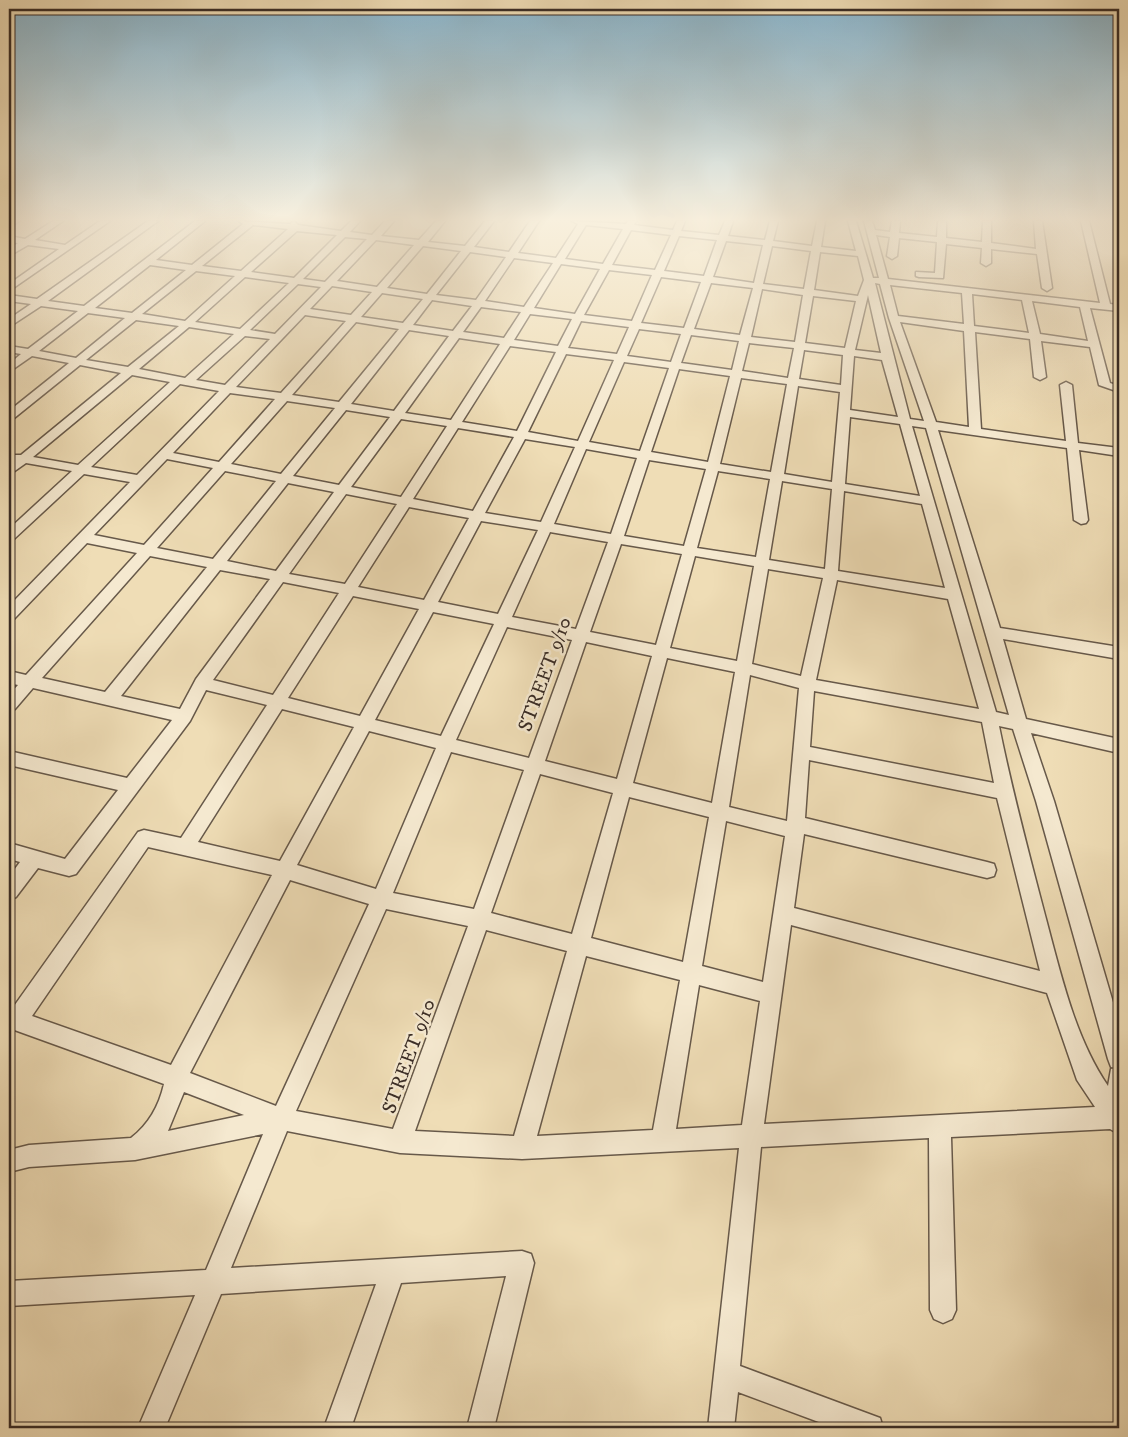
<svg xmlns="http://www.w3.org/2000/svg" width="1128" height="1437" viewBox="0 0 1128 1437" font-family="'IM FELL DW Pica',serif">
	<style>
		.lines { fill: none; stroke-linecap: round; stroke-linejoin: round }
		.street-casing { stroke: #67594a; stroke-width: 3 }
		.street { fill: #f5e9d0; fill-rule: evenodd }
		.labels { text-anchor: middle; stroke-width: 5; stroke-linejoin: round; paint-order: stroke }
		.street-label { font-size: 20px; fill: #3a2d26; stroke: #f5e9d0 }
	</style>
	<rect width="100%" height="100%" fill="#efddb6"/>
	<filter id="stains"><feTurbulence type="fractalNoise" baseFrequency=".004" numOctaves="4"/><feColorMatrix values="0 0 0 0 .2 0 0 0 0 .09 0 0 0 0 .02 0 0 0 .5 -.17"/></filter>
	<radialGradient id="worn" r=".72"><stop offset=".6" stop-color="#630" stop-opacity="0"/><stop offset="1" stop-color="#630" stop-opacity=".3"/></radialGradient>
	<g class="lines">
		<defs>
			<path id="street" d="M9,221H19L9,228Z
				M53,221H63L35,240L65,245L100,221H110L9,291V284L59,249L28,245L9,256V249L18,243L9,242V236L25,239Z
				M148,221H158L48,301L84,306L195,221H205L156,260L192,265L243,224L239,221L290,224L294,221L298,225L341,231L351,221H360L350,232L372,235L385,221H394L381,236L419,240L436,221H445L428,242L465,246L485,221H494L474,247L509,252L530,221H539L518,253L556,258L578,224L572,221L626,224L628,221H636L634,225L673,230L677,221H685L681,231L719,235L725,221H733L728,236L765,240L770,221H778L773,241L812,246L817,221H825L821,247L856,251L848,221H856L873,278H879L864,221H872L875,230L890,232L892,221H900L899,233L937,237L938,221H946V238L982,242L983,221H991V243L1036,249L1034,221H1042L1052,288L1047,291L1042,288L1037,254L991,249V263L986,266L981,263L982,248L946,244L943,278L919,277L916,276V272L935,273L937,242L899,238L897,256L892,259L887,256L890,237L876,235L888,279L1100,303L1081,221H1089L1110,304L1119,305V311L1090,308L1110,383L1119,386V392L1099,385L1090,347L1041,341L1046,377L1040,380L1034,377L1030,339L975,332L981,429L1066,441L1060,385L1066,382L1072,385L1078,443L1119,448V456L1079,450L1088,520L1086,523L1081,524L1074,520L1067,448L938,430L1000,628L1119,647V659L1003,639L1026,719L1119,739V753L1031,733L1054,801L1119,1023V1134L1110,1129L951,1137L956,1310L952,1319L943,1323L934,1319L930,1310L929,1138L761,1147L740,1366L880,1418L883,1428H835L738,1392L734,1428H708L739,1148L522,1159L400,1153L287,1131L231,1268L522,1251L531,1254L534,1263L494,1428H467L506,1276L401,1283L351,1428H324L376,1284L221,1294L165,1428H138L195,1295L9,1306V1281L206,1270L263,1134L135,1160L29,1167L9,1172V1150L29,1145L131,1138C149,1124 159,1106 164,1084L9,1028V1008L12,1009L138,832L144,830L181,838L267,705L206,690L190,721L76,874L69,876L38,868L16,897L9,900V877L20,862L9,859V843L65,859L118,790L9,765V751L127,778L172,720L33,688L15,709L9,711V695L18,685L9,683V671L26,675L137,553L87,543L14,619L9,620V606L130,482L84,474L14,539L9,540V529L72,471L26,463L9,475V465L13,461L10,458L12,455H21L121,373L80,365L13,419L9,420V411L69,363L32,356L9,372V364L21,354L9,352V346L28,349L78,311L41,306L9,327V319L31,304L9,301V295L37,299ZM253,225L288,229L241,271L202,266ZM586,225L623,229L603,264L565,259ZM631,230L671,235L655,270L612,265ZM297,231L337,235L294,278L251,272ZM679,236L717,240L704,276L664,271ZM345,237L367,239L325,282L303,279ZM376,240L414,245L377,287L337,281ZM726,241L763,245L754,283L713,277ZM423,246L461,251L427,294L387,288ZM772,246L811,251L804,289L763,284ZM470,252L506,257L476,300L436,295ZM820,252L858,256L864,280L858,296L814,290ZM514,258L553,263L524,307L485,301ZM561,264L600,269L575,314L534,308ZM150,265L186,270L132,313L95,308ZM609,270L652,275L632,321L584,315ZM196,271L235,276L185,321L142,314ZM245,277L289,283L240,329L195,322ZM661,277L701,282L684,328L641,323ZM711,283L753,288L740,335L694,329ZM875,283L880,284L889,318L924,421L910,419ZM298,284L321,287L275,334L250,330ZM890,285L962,293L964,324L898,316ZM332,286L372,292L351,315L310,309ZM762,289L803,295L795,342L751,337ZM382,293L423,299L403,323L361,317ZM972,294L1022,300L1029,333L974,326ZM868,295L881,353L855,350ZM813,296L856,301L845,348L805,343ZM432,300L472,306L453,331L413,325ZM1032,301L1080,307L1088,341L1040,334ZM481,307L521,312L504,338L463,332ZM88,313L125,318L76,358L39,351ZM530,314L572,319L558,346L514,340ZM305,315L346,321L281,393L236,387ZM136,320L179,326L128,367L86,360ZM581,321L629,327L617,354L568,348ZM356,322L399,329L339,402L292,395ZM900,322L964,331L969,427L936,422ZM189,327L234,334L185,378L139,369ZM639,329L681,334L671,362L627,356ZM409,330L449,336L394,411L351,404ZM691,335L739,341L732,370L681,363ZM245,336L270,339L225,385L196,380ZM459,338L500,344L451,420L405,413ZM749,343L794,348L788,378L742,371ZM510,346L556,352L517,431L462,422ZM804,350L843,355L841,385L799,379ZM566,354L614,360L578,441L528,432ZM854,356L882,360L898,417L850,410ZM624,362L669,368L640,451L589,442ZM679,369L730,376L708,462L651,452ZM132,375L170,382L78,465L33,457ZM741,378L787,384L771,472L720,464ZM180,384L219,391L137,475L91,467ZM798,386L840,392L832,482L784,474ZM230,393L275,399L219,462L173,453ZM287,401L335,408L281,474L231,464ZM346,410L390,417L339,485L293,476ZM850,417L900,424L920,496L845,484ZM401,419L447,426L401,497L351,487ZM912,426L926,428L1009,715L996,712ZM458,428L514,437L473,511L413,499ZM525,439L575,447L541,522L485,513ZM586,449L637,458L611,534L554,524ZM167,459L213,468L144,545L94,535ZM649,460L706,469L684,546L624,536ZM225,471L276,481L213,559L157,548ZM718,471L770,479L756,557L697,548ZM782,481L832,489L825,569L769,560ZM288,483L334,492L276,571L227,561ZM844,491L922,504L945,588L838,571ZM346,494L397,504L345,584L289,574ZM409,507L469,518L424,600L358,587ZM481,521L538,530L498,614L438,602ZM550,532L608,542L576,629L512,617ZM621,544L682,554L656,645L590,632ZM150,556L207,567L105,692L42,678ZM695,556L754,566L737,661L670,648ZM768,569L823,578L801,676L752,664ZM220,570L270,579L196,679L180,709L121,696ZM837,580L948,599L979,709L816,680ZM283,582L339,593L273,695L213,680ZM353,596L419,609L360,716L288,698ZM433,612L494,624L441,736L375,720ZM507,627L572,640L529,758L456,740ZM586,642L652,656L617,779L545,761ZM667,658L735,672L712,803L633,783ZM750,675L799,688L787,821L729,807ZM814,691L982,722L994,783L810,747ZM282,709L354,727L280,861L198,842ZM999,726L1013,729L1036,801L1108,1059L1111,1067L1115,1068L1111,1069L1108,1086C1075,1038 1061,975 1046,919C1029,854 1012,791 999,726ZM369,731L436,748L376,889L297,865ZM451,752L524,770L474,909L393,893ZM809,760L997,798L1040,971L794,908L804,834L987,878L994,876L996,870L994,864L987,862L805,818ZM540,774L613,793L572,934L491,913ZM629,797L709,817L683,962L591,938ZM726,821L785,836L763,982L702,966ZM148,847L272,875L171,1065L32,1016ZM290,880L369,904L276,1106L190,1073ZM386,909L468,926L393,1129L296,1111ZM791,925L1047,993L1077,1080L1095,1107L764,1124ZM486,930L567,951L514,1136L415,1131ZM586,956L680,980L653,1130L537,1136ZM699,985L760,1001L742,1125L676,1129ZM184,1092L244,1115L168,1131Z"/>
		</defs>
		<!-- street casing -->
		<use href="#street" class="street-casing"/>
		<!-- street -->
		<use href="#street" class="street"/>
	</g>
	<!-- sky -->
	<linearGradient id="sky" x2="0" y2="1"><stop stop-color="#89b7d0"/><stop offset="0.52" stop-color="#f8f0de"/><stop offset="1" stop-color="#f8f0de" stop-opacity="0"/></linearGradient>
	<rect width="1128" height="422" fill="url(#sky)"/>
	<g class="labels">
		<!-- street labels -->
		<g class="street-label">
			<text transform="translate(544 674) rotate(-70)" y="7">STREET 9/10</text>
			<text transform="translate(408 1056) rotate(-70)" y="7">STREET 9/10</text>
		</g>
	</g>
	<!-- margin -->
	<rect width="1128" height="1437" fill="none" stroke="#efddb6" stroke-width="30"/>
	<rect x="10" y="10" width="1108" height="1417" fill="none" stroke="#3a2d26" stroke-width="2.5"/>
	<rect x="15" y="15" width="1098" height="1407" fill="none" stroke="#3a2d26"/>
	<rect width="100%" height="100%" filter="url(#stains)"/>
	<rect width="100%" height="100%" fill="url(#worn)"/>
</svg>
